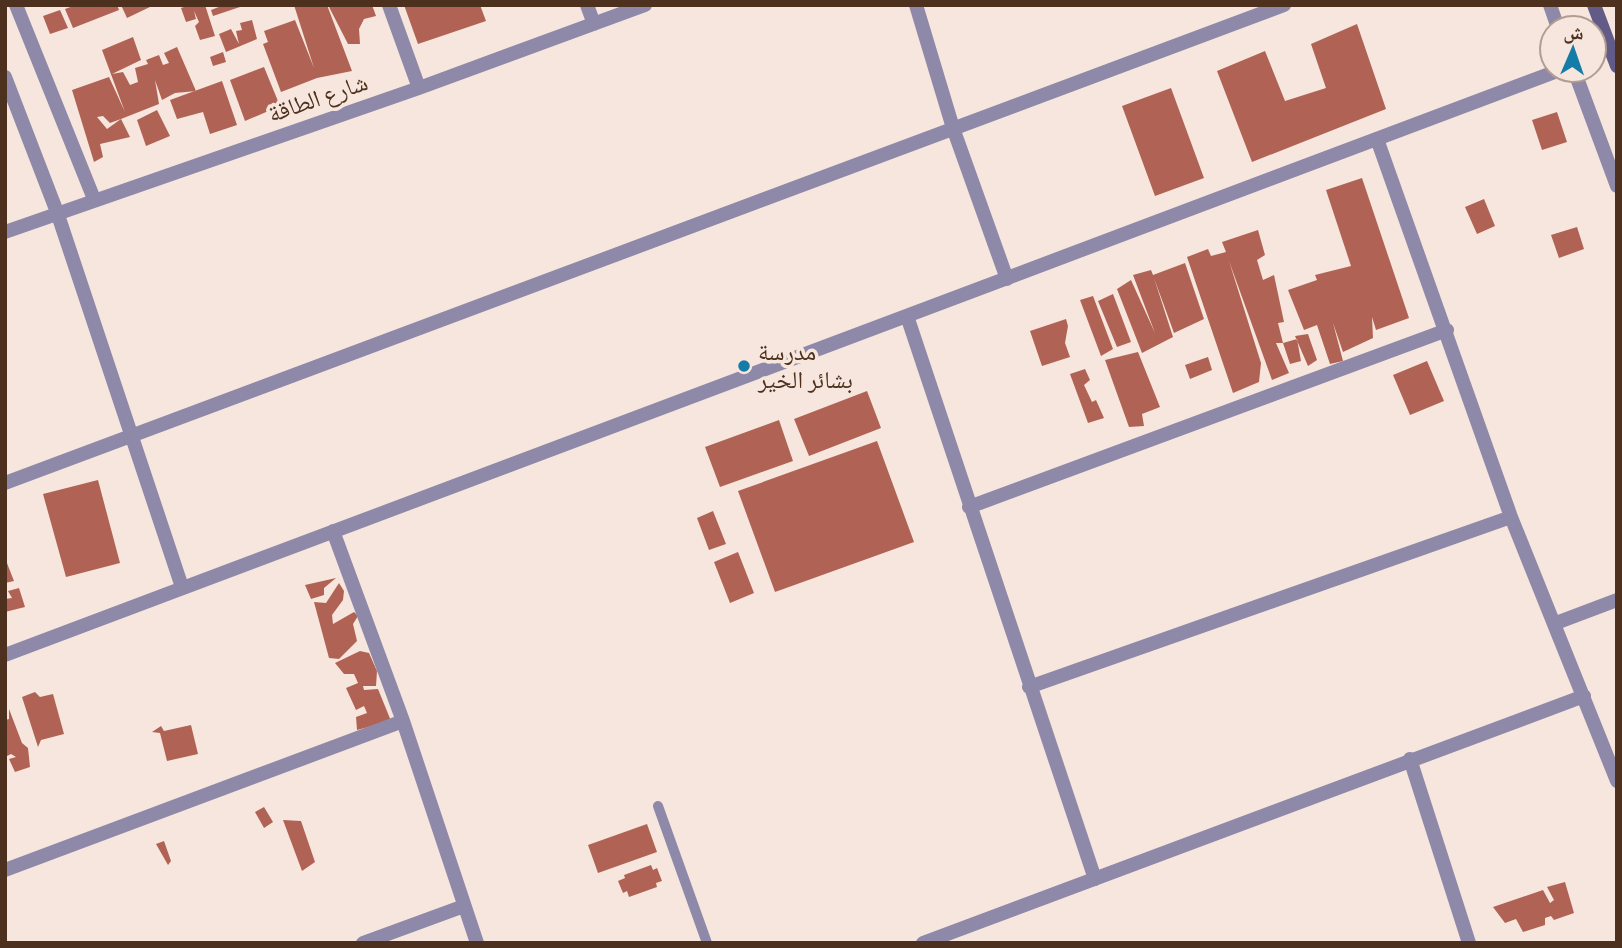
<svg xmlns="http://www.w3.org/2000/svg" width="1622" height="948" viewBox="0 0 1622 948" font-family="Manrope,'Noto Naskh Arabic',sans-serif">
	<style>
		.building { fill: #b06354; fill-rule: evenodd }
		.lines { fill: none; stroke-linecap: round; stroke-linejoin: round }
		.service { stroke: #8e89a8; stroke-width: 10 }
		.minor { stroke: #8e89a8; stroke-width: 14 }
		.secondary { stroke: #635b87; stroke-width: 14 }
		.poi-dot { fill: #157ca7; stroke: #f6e6dd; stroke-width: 2.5 }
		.labels { text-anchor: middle; stroke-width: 7; stroke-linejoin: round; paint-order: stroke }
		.street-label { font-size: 24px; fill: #4d301e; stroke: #f6e6dd }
		.poi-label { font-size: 24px; fill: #4d301e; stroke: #f6e6dd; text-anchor: start }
	</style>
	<rect width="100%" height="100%" fill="#f6e6dd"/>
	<!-- building -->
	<path class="building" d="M76,5H117L119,10L73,28L65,9Z
		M121,5H152V6L127,18Z
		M190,5H205L215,36L200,40L195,26L199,22L194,11L196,19L186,22L181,8Z
		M224,5H243V6L213,16L211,10Z
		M294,5H327L352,71L317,78L281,92L263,44L268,42L264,31L295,20L314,68Z
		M328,5H372L376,16L364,19L359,29L360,44H348Z
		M404,5H480L486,21L418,44Z
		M60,10L68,28L50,34L43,16Z
		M252,20L257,39L226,52L219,34L231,29L239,44L236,31L242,30L240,23Z
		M1357,24L1386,109L1252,162L1217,71L1265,51L1285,101L1326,88L1311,44Z
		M133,37L141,60L112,74L123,72L130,85L138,82L135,68L148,64L146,60L159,55L163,65L169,63L164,53L177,47L196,91L175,93L162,100L155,80L159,104L121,119L130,137L100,144L103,157L94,162L72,90L109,77L125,112L102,50ZM103,116L110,123L121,119L107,129L97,117Z
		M223,52L226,62L213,66L210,57Z
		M264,67L280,106L245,121L230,80Z
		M222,81L237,125L210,134L203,112L177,119L170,100Z
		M1171,88L1204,178L1155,196L1122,106Z
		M157,110L170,136L146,146L137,120Z
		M1557,112L1567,142L1542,150L1532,120Z
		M1362,178L1409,318L1376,330L1372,317L1373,338L1343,352L1333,323L1343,361L1330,364L1317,325L1304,330L1288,290L1317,280L1315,275L1351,266L1326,190Z
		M1484,199L1495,226L1477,234L1465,207Z
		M1577,227L1584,249L1559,258L1551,235Z
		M1258,230L1265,255L1257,260L1263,280L1274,275L1284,322L1278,323L1283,343H1276L1289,373L1272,380L1229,261L1261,363L1259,382L1233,393L1187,257L1208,249L1211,256L1226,252L1222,242Z
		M1185,263L1204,319L1174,333L1154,278L1173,337L1142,353L1117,289L1131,280L1155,333L1133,275L1151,270L1153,275Z
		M1113,294L1131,342L1117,347L1098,301Z
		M1093,296L1113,349L1101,356L1080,300Z
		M1066,319L1068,326L1065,343L1070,357L1042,366L1030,331Z
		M1308,334L1317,360L1308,366L1295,336Z
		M1297,339L1301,361L1290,364L1283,343Z
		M1138,352L1160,407L1142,414L1144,426L1129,427L1105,360Z
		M1208,357L1212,370L1190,379L1185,365Z
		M1427,361L1444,401L1410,415L1393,375Z
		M1085,369L1090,380L1084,385L1092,402L1096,400L1104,418L1088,423L1070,374Z
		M867,391L881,428L809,456L794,419Z
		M779,420L793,461L720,487L705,447Z
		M877,441L914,542L775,592L738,491Z
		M98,480L120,563L66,577L43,494Z
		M713,511L726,544L709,550L697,518Z
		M738,552L754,593L730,603L714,562Z
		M5,558L14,581L5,583Z
		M336,578L324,588V595L311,599L305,585Z
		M339,583L344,591L343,600L332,615L333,624L354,612L358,616L353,624L357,641L339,659L329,658L314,602L326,603Z
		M19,588L25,607L5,612V599L12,598L8,591Z
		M360,651L369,653L377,671L376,686H363L364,690L378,689L391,721L357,730L356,717L367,713L364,706L356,710L346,688L358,683L354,674H344L335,663Z
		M35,692L40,697L53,694L64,734L41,740L38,747L22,697Z
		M9,709L22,743L28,748L30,767L15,772L9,759L16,757L11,754L5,757V720L9,719Z
		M191,725L198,754L167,761L160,733L152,732L161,726L164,731Z
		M264,807L273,822L264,828L255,812Z
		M283,820L301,821L315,862L302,871Z
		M647,824L657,852L598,873L588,845Z
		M164,841L171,861L168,865L156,844Z
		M651,865L653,870L657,868L662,881L656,883L657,887L629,897L627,891L623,893L618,881L625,878L624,875Z
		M1565,882L1574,913L1554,920L1551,916L1545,918V925L1523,932L1516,919L1505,923L1493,907L1543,890L1550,903L1554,900L1547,887Z"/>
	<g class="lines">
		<!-- service -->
		<path class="service" d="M658,806L707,943"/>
		<!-- minor -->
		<path class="minor" d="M16,5L94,199
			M389,5L419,88
			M587,5L594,24
			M916,5L953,128L1007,279
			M1550,5L1558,28
			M1574,70L1617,186
			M5,77L57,212L182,587
			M1377,139L1511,517L1617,781
			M5,232L419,88L645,5
			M907,316L1095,879
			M5,483L1284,5
			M969,507L1447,330
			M333,531L403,721L477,943
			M1556,623L1617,600
			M5,655L1560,70
			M1029,687L1511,517
			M1410,759L1469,943
			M5,870L403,721
			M363,943L464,906
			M923,943L1584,696"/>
		<!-- secondary -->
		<path class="secondary" d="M1594,5L1617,66"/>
	</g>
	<!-- markers -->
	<circle class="poi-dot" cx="744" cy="366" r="7"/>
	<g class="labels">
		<!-- street labels -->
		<g class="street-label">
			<text transform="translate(318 98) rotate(-19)" y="8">شارع الطاقة</text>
		</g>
		<!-- poi labels -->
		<g class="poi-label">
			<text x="758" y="360">مدرسة<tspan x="758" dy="28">بشائر الخير</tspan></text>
		</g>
	</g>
	<!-- border -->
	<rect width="1622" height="948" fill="none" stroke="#4d301e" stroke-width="14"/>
	<!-- north arrow -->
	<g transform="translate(1573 49) rotate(2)"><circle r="33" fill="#f6e6dd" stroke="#b29d91" stroke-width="2"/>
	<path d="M0-5L12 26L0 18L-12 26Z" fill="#157ca7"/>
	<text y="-10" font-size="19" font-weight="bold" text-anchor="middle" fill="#4d301e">ش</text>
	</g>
</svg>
